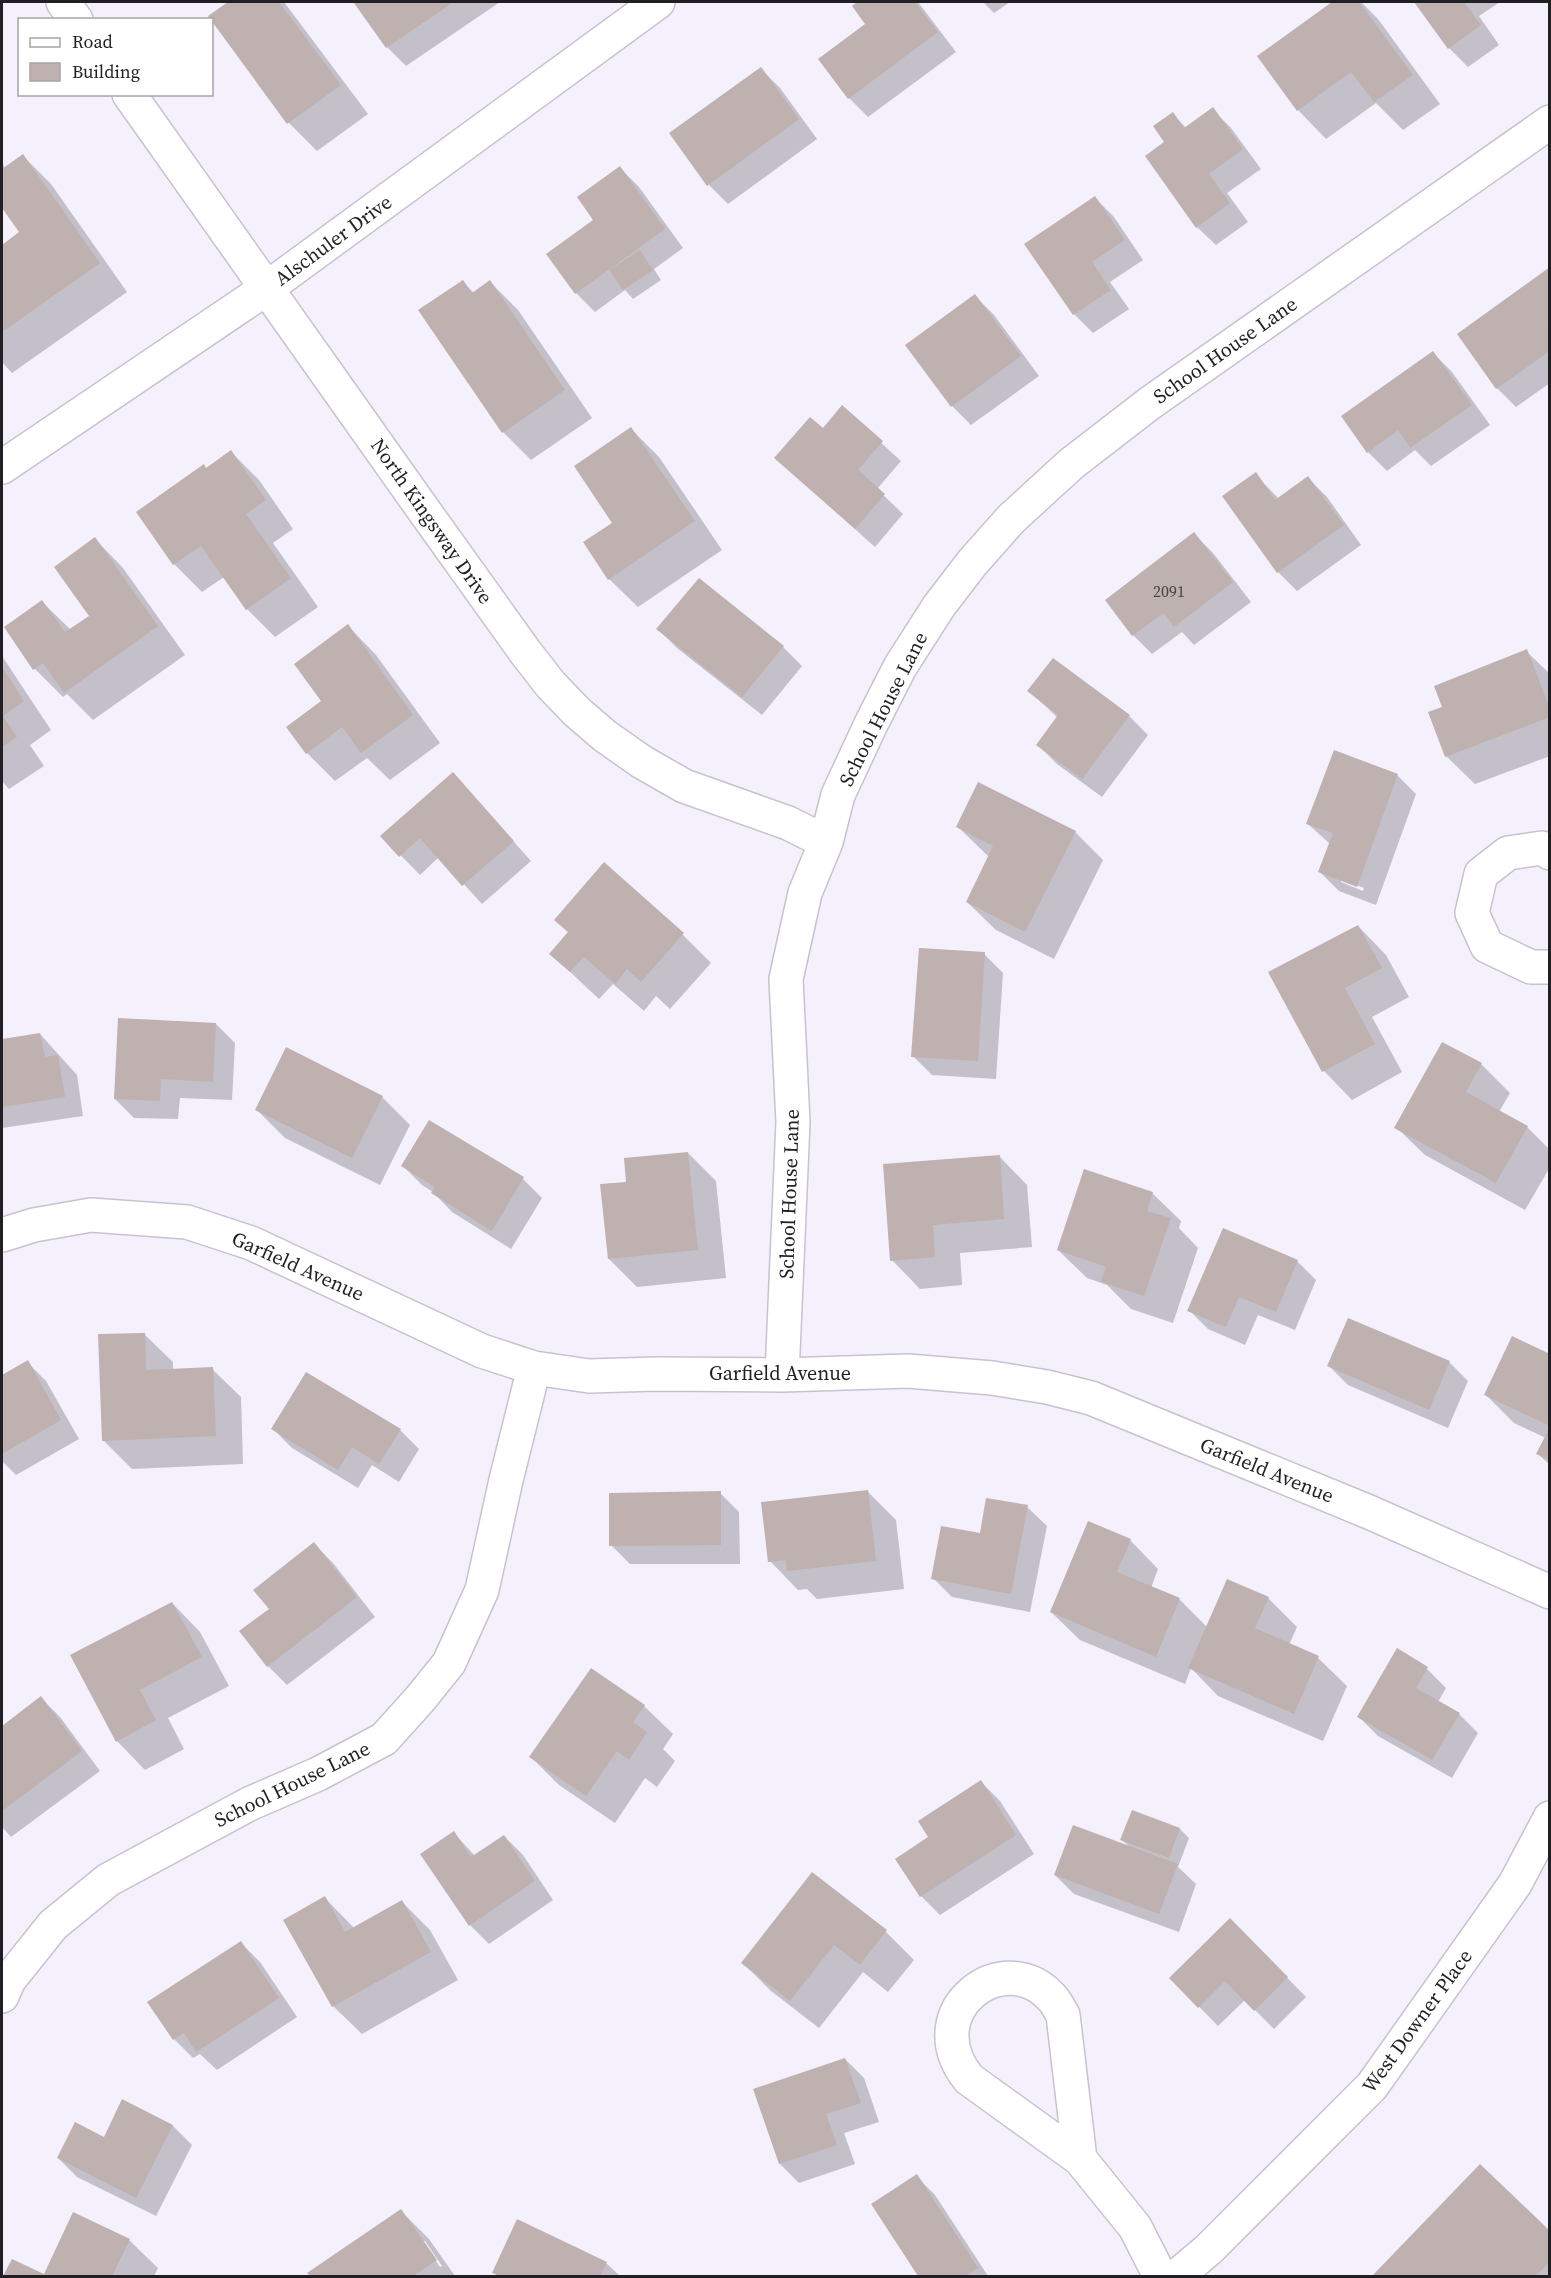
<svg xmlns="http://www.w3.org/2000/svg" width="1551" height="2278" viewBox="0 0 1551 2278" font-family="'Source Serif 4',serif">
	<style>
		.shadow { fill: #0003; fill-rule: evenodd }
		.building { fill: #beb1af }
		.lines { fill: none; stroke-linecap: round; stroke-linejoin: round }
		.minor-casing { stroke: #c7c3ce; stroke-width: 36 }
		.minor { stroke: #fff; stroke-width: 33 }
		.labels { text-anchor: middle; stroke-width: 4.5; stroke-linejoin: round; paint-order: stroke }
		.number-label { font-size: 16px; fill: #484446 }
		.street-label { font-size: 20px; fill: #201f23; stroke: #fff }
	</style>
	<rect width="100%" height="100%" fill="#f4f0fc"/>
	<!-- shadow -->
	<path class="shadow" d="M230,2H284L368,114L317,151L289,123L210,16Z
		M358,2H500L406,66L387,47L356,3Z
		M860,2H918L956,52L868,117L849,98L820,59L867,25L854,6Z
		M983,2H1010L994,13Z
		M1335,2H1361L1378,19L1440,104L1403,130L1376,103L1326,139L1298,110L1259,56Z
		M1416,2H1500L1479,16L1499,45L1468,67L1449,48Z
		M761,69L780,88L817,139L728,204L709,185L671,134Z
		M1212,109L1231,128L1261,169L1227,193L1248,222L1216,245L1197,227L1166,142L1173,114L1186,128Z
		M23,156L51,184L127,292L12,373L2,362V246L21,233L2,205V163L5,168Z
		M620,168L639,187L683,248L654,269L661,280L633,299L625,290L595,312L576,293L595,220Z
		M1095,198L1114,217L1143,260L1110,282L1129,309L1093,333L1074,314L1026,244Z
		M1550,269V383L1516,407L1497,388Z
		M463,282L474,293L490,282L518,310L592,418L531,460L503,432Z
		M975,296L994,315L1039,376L971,425L952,406L908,346Z
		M1433,353L1452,372L1490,425L1431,466L1415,450L1387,471L1368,452Z
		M842,407L901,461L877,489L903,514L875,547L776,458L823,430Z
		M631,429L659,457L722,550L638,607L609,579L614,523Z
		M231,452L259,480L293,529L273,543L318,607L275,637L247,609L224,577L202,592L174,564Z
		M1255,474L1279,499L1308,478L1327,497L1361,545L1297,591L1278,572Z
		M1194,534L1213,553L1251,602L1194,645L1182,632L1152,654L1133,635L1107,600Z
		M95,539L123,568L185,655L93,720L67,694L63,697L35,669L42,602L71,630L91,616Z
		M348,626L376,655L440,743L390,780L367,758L335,781L307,753Z
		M658,629L783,647L802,666L762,715L677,648Z
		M1526,651L1550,674V756L1475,784L1446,756Z
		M2,656L51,730L30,745L44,766L9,789L2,781Z
		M1053,660L1129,716L1148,735L1102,797L1057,764L1038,745L1058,718L1029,691Z
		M453,774L531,861L482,904L439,857L420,875L382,836Z
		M1397,775L1416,794L1376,905L1339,891L1320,872L1330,844L1308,824ZM1341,879L1364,888L1363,891L1341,882Z
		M958,827L1075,832L1103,860L1054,959L996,930L967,902L989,857Z
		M604,865L683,935L711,963L670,1009L656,996L644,1011L613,984L599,999L551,954L569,933L556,920Z
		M1358,926L1386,955L1409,997L1372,1017L1402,1072L1352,1100L1324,1071L1271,973Z
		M984,954L1003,973L996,1079L932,1075L913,1056Z
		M216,1024L235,1043L232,1100L180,1098L178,1119L134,1118L115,1099Z
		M40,1034L77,1075L83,1116L2,1128V1040Z
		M1442,1044L1482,1065L1510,1093L1499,1112L1527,1127L1550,1150V1167L1525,1210L1425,1155L1396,1127Z
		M382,1097L410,1125L380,1185L285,1138L257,1110Z
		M430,1122L523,1179L542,1198L511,1249L452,1212L433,1192L422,1185L403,1166Z
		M688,1153L716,1181L726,1278L637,1287L609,1259L627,1184Z
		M999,1156L1027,1185L1032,1247L960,1253L962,1285L920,1289L892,1260Z
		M1152,1193L1181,1221L1179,1228L1198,1248L1173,1323L1131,1309L1107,1285L1087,1278L1058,1250Z
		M1297,1261L1316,1280L1295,1330L1258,1315L1245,1345L1208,1329L1189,1310Z
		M144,1334L173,1362V1371L212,1369L241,1397L243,1464L132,1469L104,1441Z
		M1550,1356V1465L1538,1454L1546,1438L1514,1423L1486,1395Z
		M27,1362L46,1381L79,1439L16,1475L2,1461V1376Z
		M1449,1362L1468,1381L1448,1428L1348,1385L1329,1366Z
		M273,1429L400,1430L419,1449L399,1482L372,1465L358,1488L292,1448Z
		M867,1491L896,1520L904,1589L817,1599L807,1589L798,1590L770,1561Z
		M720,1493L739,1512L740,1564H630L611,1545Z
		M1027,1507L1047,1526L1030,1612L952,1597L933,1578L981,1535Z
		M1130,1540L1158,1569L1151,1588L1180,1600L1208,1628L1228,1581L1268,1598L1297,1627L1289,1645L1318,1658L1347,1686L1323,1741L1218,1696L1191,1668L1185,1684L1080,1640L1051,1612Z
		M314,1544L333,1563L375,1617L287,1685L268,1666L271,1609Z
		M172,1603L200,1632L229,1686L168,1718L184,1749L145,1770L117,1741Z
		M1397,1650L1427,1669L1446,1688L1438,1702L1459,1714L1478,1733L1452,1778L1378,1736L1359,1717Z
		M591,1670L644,1706L673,1734L663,1749L675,1761L657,1787L645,1778L615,1823L559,1785L531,1757Z
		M41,1698L60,1717L100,1771L11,1837L2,1827V1728Z
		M981,1782L1000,1801L1034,1854L940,1915L921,1896L930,1838Z
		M1132,1812L1180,1829L1189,1838L1178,1867L1196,1884L1179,1932L1074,1894L1055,1875L1131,1848L1122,1840Z
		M454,1833L475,1856L504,1836L523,1855L553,1900L489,1944L470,1925Z
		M325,1898L354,1928L402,1902L430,1930L458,1980L362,2034L333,2006Z
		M1230,1920L1306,1997L1274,2029L1245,2000L1218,2026L1171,1978Z
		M886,1932L914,1960L888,1992L863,1972L819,2028L771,1991L743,1963Z
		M241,1943L260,1962L297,2017L217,2070L200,2054L193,2058L174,2039Z
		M845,2059L864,2078L879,2122L844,2133L855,2164L799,2183L780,2164Z
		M123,2101L173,2126L192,2145L156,2216L77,2177L58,2158L104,2139Z
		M1480,2167L1550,2233V2276H1374Z
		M916,2176L935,2195L988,2276H920L873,2204Z
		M401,2211L429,2239L455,2276H311L309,2274ZM422,2241H425L442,2266L440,2267Z
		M517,2221L606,2263L620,2276H498L494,2272Z
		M129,2240L158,2268L154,2276H5L13,2261L44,2276Z"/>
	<!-- building -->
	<path class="building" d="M228,2H279L341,85L287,124L208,16Z
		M356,2H454L386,48L354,3Z
		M857,2H915L938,32L848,99L818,59L865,24L852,6Z
		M1332,2H1359L1413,75L1374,102L1351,72L1297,111L1257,56Z
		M1414,2H1464L1481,25L1448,49Z
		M761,67L799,119L707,186L669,133Z
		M1213,107L1243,149L1209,174L1230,203L1196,228L1145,156L1164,142L1153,126L1173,112L1184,128Z
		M23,154L100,263L2,332V245L19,232L2,208V169Z
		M620,166L665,229L575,294L546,254L593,220L577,197Z
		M1095,196L1125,240L1092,262L1111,290L1073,315L1024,244Z
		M640,250L653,270L623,290L609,270Z
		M1550,267V324L1547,326L1550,329V351L1496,389L1457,334Z
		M463,280L472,293L490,280L565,390L502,433L418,310Z
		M975,294L1021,356L951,407L905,345Z
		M1433,351L1472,405L1410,448L1398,430L1367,453L1341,416Z
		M842,405L883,441L858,470L885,494L855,529L774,458L810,417L823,428Z
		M631,427L695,521L608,580L583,542L612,523L574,466Z
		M231,450L266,500L246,514L291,578L246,610L201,546L173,565L136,512L204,464L206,468Z
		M1256,472L1275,500L1308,476L1344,525L1277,573L1222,496Z
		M1194,532L1233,582L1174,627L1164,613L1132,636L1105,600Z
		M95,537L158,626L64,693L43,663L33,670L4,627L42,600L65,632L89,616L54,567Z
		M699,578L784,646L742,697L656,629Z
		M348,624L413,715L361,753L342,727L306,754L286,727L321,701L294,664Z
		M1527,649L1550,709V717L1445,757L1428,712L1442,707L1434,686Z
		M1053,658L1130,715L1082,779L1036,745L1058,715L1027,691Z
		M2,667L24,701L3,716L17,737L2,747Z
		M1334,750L1398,774L1357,887L1318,872L1333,833L1306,824Z
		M453,772L514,841L462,886L420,838L399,857L380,836Z
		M978,782L1076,831L1025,932L966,902L993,846L956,827Z
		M604,862L684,933L641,982L627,969L615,984L584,957L570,972L549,954L568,932L554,920Z
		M1358,925L1382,968L1345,988L1375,1044L1322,1072L1268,972Z
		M919,948L985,952L978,1061L911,1057Z
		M118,1018L216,1023L213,1082L161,1079L160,1101L114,1099Z
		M40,1033L45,1057L58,1055L65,1097L2,1107V1039Z
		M1442,1042L1482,1063L1466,1092L1528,1126L1496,1183L1394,1128Z
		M286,1047L383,1096L352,1158L255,1110Z
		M429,1120L524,1177L492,1231L431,1193L435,1187L401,1166Z
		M688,1152L698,1250L608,1259L600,1184L626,1182L624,1158Z
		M1000,1155L1004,1219L933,1225L935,1257L890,1261L883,1164Z
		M1084,1169L1153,1192L1147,1211L1171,1218L1144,1296L1101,1282L1106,1267L1057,1250Z
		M1223,1228L1298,1260L1276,1312L1239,1297L1226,1327L1187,1311Z
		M1348,1318L1450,1361L1429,1410L1327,1366Z
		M145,1333L146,1370L213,1367L216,1436L102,1441L98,1334Z
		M1512,1336L1550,1354V1426L1484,1395Z
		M28,1360L61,1420L2,1454V1375Z
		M306,1372L401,1429L379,1464L352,1447L338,1470L271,1429Z
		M1550,1427V1460L1536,1454Z
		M868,1490L876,1561L787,1571L786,1560L768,1562L761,1502Z
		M721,1491V1545L609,1546V1493Z
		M986,1498L1028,1505L1011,1594L931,1579L941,1526L980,1533Z
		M1088,1521L1131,1539L1117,1572L1180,1598L1156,1657L1050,1612Z
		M314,1542L357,1597L267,1667L239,1631L269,1609L253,1590Z
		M1227,1579L1269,1597L1255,1628L1319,1656L1294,1714L1188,1668Z
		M172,1602L202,1657L140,1690L156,1720L116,1742L70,1655Z
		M1397,1648L1428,1667L1416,1688L1460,1713L1432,1760L1357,1717Z
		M591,1668L645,1705L633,1722L647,1732L629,1760L617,1751L586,1796L529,1757Z
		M41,1696L82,1751L2,1811V1726Z
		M981,1780L1016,1835L920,1897L895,1859L928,1837L918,1821Z
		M1132,1810L1180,1828L1169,1858L1120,1840Z
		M1073,1825L1178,1864L1159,1914L1054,1875Z
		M454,1831L471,1857L504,1835L535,1881L469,1926L420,1854Z
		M812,1872L887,1930L860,1965L834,1945L790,2001L741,1963Z
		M325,1896L345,1932L402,1900L431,1952L332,2007L283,1920Z
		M1230,1918L1288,1977L1254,2011L1225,1981L1198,2008L1169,1978Z
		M241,1941L279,1998L196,2052L184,2033L173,2040L147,2002Z
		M845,2058L861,2103L826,2114L837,2145L779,2164L753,2089Z
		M122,2099L173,2125L136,2198L57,2158L75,2122L104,2137Z
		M1480,2164L1550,2231V2262L1535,2276H1372Z
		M917,2174L978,2268L965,2276H918L871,2204Z
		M401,2209L437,2260L413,2276H310L307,2273Z
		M73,2212L130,2239L112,2276H3L12,2259L44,2274Z
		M517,2219L607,2262L600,2276H500L492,2273Z"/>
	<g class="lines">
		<defs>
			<path id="minor" d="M63,2L76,20
				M129,94L420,505L526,653L551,685L577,712L605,736L642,762L684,786L788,823L826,842
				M2,467L267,288L658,2
				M1550,853L1542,848L1508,853L1481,874L1472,913L1487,946L1531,967H1550
				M2,1235L34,1225L91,1215L187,1222L251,1243L482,1351L534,1368L589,1376L656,1374L782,1375L908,1371L992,1378L1047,1387L1091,1398L1369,1512L1550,1592
				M782,1375L793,1122L786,979L805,893L826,842L838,795L871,724L900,667L939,606L972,563L1011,519L1071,464L1150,403L1550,122
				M2,1996L9,1980L53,1925L108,1880L249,1804L318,1774L384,1739L420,1699L449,1663L482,1590L506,1480L534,1368
				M1080,2159L1063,2015C1060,2010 1057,2004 1053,1999C1005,1943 914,2011 969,2079L1080,2159L1135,2227L1160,2276
				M1177,2276L1209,2249L1372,2086L1515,1884L1550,1818"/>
		</defs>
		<!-- minor casing -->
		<use href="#minor" class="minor-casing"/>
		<!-- minor -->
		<use href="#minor" class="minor"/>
	</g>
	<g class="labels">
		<!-- number labels -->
		<g class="number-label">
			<text x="1169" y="597">2091</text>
		</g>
		<!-- street labels -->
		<g class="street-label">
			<text transform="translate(333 240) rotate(-36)" y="7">Alschuler Drive</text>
			<text transform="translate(1225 350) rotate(-35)" y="7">School House Lane</text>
			<text transform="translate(432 521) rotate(55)" y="7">North Kingsway Drive</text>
			<text transform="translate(883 709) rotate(-63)" y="7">School House Lane</text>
			<text transform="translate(789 1194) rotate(-88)" y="7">School House Lane</text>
			<text transform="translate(298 1266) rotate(24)" y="7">Garfield Avenue</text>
			<text x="780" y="1380">Garfield Avenue</text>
			<text transform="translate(1267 1470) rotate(22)" y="7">Garfield Avenue</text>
			<text transform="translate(292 1784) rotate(-26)" y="7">School House Lane</text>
			<text transform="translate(1417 2021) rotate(-54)" y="7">West Downer Place</text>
		</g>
	</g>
	<!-- border -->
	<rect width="1551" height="2278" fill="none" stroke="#201f23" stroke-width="6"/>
	<!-- legend -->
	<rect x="18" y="18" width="195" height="78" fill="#ffffff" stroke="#a6a5a7" stroke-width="1.5"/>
	<rect x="30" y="38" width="30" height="9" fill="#ffffff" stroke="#a6a5a7" stroke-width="1.5"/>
	<text x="72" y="48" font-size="18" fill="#201f23">Road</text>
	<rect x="30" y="63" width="30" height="18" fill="#beb1af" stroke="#a6a5a7" stroke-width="1.5"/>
	<text x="72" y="78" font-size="18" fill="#201f23">Building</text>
</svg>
